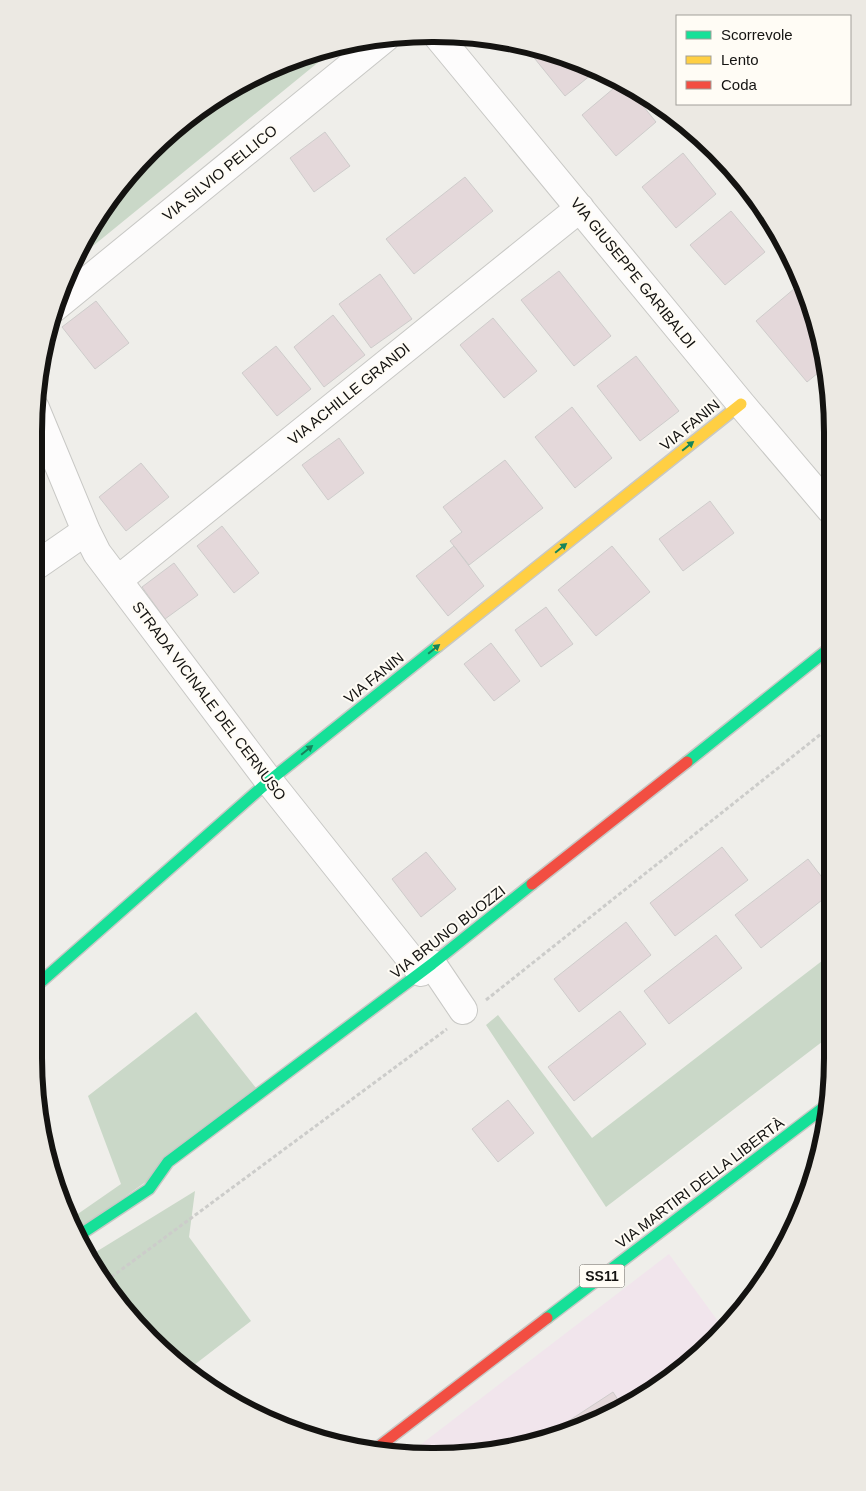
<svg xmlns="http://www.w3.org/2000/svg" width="866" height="1491" viewBox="0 0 866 1491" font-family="Helvetica,sans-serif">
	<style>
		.commercial { fill: #f1e5ec }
		.green { fill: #cad8c8 }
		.building { fill: #e4d8da; stroke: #cecccb }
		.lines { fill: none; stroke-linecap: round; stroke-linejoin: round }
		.street-casing { stroke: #c8c8c5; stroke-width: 30 }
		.fast-casing { stroke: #c8c8c5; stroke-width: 14 }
		.slow-casing { stroke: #c8c8c5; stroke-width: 14 }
		.jam-casing { stroke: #c8c8c5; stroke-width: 14 }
		.path { stroke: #ccccca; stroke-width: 3; stroke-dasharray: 4 2.5; stroke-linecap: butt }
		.street { stroke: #fdfcfc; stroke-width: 28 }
		.fast { stroke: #16e098; stroke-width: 11 }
		.slow { stroke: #ffcf43; stroke-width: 11 }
		.jam { stroke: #f24e42; stroke-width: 11 }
		.oneway { fill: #15845b }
		.labels { text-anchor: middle; stroke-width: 4; stroke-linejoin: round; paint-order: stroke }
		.shield { fill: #fffcf5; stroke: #5a5955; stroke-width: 1 }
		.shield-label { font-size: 14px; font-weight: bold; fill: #141311 }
		.street-label { font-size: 15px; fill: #141311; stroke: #fffcf5 }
		.rim { fill: none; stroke: #141311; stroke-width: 6 }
	</style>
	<rect width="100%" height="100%" fill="#efeeea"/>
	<!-- commercial -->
	<path class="commercial" d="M669,1254L723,1328L696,1358L586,1427L459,1456L411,1452Z"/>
	<!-- green -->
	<path class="green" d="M337,47L77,259L101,211L150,151L211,101L280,64Z
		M831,954V1035L606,1207L486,1025L498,1015L592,1138Z
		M196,1012L264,1098L78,1230L72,1218L121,1184L88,1096Z
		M195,1191L189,1237L251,1321L189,1369L116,1301L91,1255Z"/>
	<!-- building -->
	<path class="building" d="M536,49L586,64L597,70L565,96L531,54Z
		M620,83L626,85L656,122L616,156L582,115Z
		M325,132L350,166L314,192L290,158Z
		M683,153L716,194L676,228L642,187Z
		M465,177L493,211L414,274L386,239Z
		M731,211L765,252L725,285L690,245Z
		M559,271L611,336L574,366L521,300Z
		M380,274L412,319L371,348L339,304Z
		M801,283L811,305L824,368L807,382L756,321Z
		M96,301L129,343L95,369L62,327Z
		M333,315L365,355L324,387L294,347Z
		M493,318L537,371L504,398L460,345Z
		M276,346L311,389L277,416L242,373Z
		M636,356L679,411L640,441L597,386Z
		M572,407L612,458L575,488L535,437Z
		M339,438L364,473L328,500L302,465Z
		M505,460L543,508L469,565L450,541L462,532L443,507Z
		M141,463L169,497L126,531L99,497Z
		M710,501L734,533L683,571L659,539Z
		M222,526L259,573L234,593L197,546Z
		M454,546L484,586L448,616L416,576Z
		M612,546L650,592L596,636L558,590Z
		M174,563L198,595L165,619L142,587Z
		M546,607L573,644L541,667L515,630Z
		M491,643L520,681L494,701L464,664Z
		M722,847L748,880L675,936L650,903Z
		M426,852L456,889L421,917L392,879Z
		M808,859L831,889V893L761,948L735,915Z
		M626,922L651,955L579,1012L554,979Z
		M716,935L742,968L669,1024L644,991Z
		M620,1011L646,1044L574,1101L548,1067Z
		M508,1100L534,1133L498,1162L472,1129Z
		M690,1358L691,1361L586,1427L544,1437L613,1392L620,1403Z"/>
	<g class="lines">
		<defs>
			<path id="street" d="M436,34L741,404L831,510
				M54,308L385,38
				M35,408L86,531L97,553L269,781L421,972
				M34,567L86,531
				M118,580L580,208
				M432,964L463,1010"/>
			<path id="fast" d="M687,762L831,647
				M35,987L269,781L438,646
				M81,1234L149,1189L168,1162L432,964L532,884
				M547,1318L827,1105"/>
			<path id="slow" d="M438,646L741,404"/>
			<path id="jam" d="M532,884L687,762
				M377,1448L547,1318"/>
		</defs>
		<!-- street casing -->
		<use href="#street" class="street-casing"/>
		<!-- fast casing -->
		<use href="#fast" class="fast-casing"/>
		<!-- slow casing -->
		<use href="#slow" class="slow-casing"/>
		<!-- jam casing -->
		<use href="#jam" class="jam-casing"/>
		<!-- path -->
		<path class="path" d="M486,1000L831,726
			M106,1281L447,1029"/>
		<!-- street -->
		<use href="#street" class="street"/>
		<!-- fast -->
		<use href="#fast" class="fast"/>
		<!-- slow -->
		<use href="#slow" class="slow"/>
		<!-- jam -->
		<use href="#jam" class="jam"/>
	</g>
	<!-- one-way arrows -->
	<defs><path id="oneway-solid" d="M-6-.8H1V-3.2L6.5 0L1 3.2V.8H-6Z" transform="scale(1.25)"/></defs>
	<g class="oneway">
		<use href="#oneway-solid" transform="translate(688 446) rotate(-39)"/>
		<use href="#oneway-solid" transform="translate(561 548) rotate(-39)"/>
		<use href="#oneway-solid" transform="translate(434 649) rotate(-39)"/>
		<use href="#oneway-solid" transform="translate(307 750) rotate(-39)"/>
	</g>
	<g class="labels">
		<!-- shield labels -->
		<rect class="shield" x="579.5" y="1264.5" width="45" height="23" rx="4"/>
		<g class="shield-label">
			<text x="602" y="1281">SS11</text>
		</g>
		<!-- street labels -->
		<g class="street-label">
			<text transform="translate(220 173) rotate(-39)" y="5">VIA SILVIO PELLICO</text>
			<text transform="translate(633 273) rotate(51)" y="5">VIA GIUSEPPE GARIBALDI</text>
			<text transform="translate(349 394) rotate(-39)" y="5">VIA ACHILLE GRANDI</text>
			<text transform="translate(690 425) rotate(-39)" y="5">VIA FANIN</text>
			<text transform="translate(374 678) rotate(-39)" y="5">VIA FANIN</text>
			<text transform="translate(209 701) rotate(53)" y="5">STRADA VICINALE DEL CERNUSO</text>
			<text transform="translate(448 932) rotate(-38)" y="5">VIA BRUNO BUOZZI</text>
			<text transform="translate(700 1183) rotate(-37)" y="5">VIA MARTIRI DELLA LIBERTÀ</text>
		</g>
	</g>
	<!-- crop -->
	<path d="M0 0H866V1491H0ZM432 42H434A390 390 0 0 1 824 432V1058A390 390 0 0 1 434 1448H432A390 390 0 0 1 42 1058V432A390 390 0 0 1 432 42Z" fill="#ece9e3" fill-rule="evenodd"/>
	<path class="rim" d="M432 42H434A390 390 0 0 1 824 432V1058A390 390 0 0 1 434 1448H432A390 390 0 0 1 42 1058V432A390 390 0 0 1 432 42Z"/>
	<!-- legend -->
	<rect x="676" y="15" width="175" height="90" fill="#fffcf5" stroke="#a19f9a"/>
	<rect x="686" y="31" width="25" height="8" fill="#16e098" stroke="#a19f9a"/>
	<text x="721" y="40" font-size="15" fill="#141311">Scorrevole</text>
	<rect x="686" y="56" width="25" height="8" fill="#ffcf43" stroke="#a19f9a"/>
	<text x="721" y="65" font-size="15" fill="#141311">Lento</text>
	<rect x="686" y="81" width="25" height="8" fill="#f24e42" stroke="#a19f9a"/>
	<text x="721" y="90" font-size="15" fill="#141311">Coda</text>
</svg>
